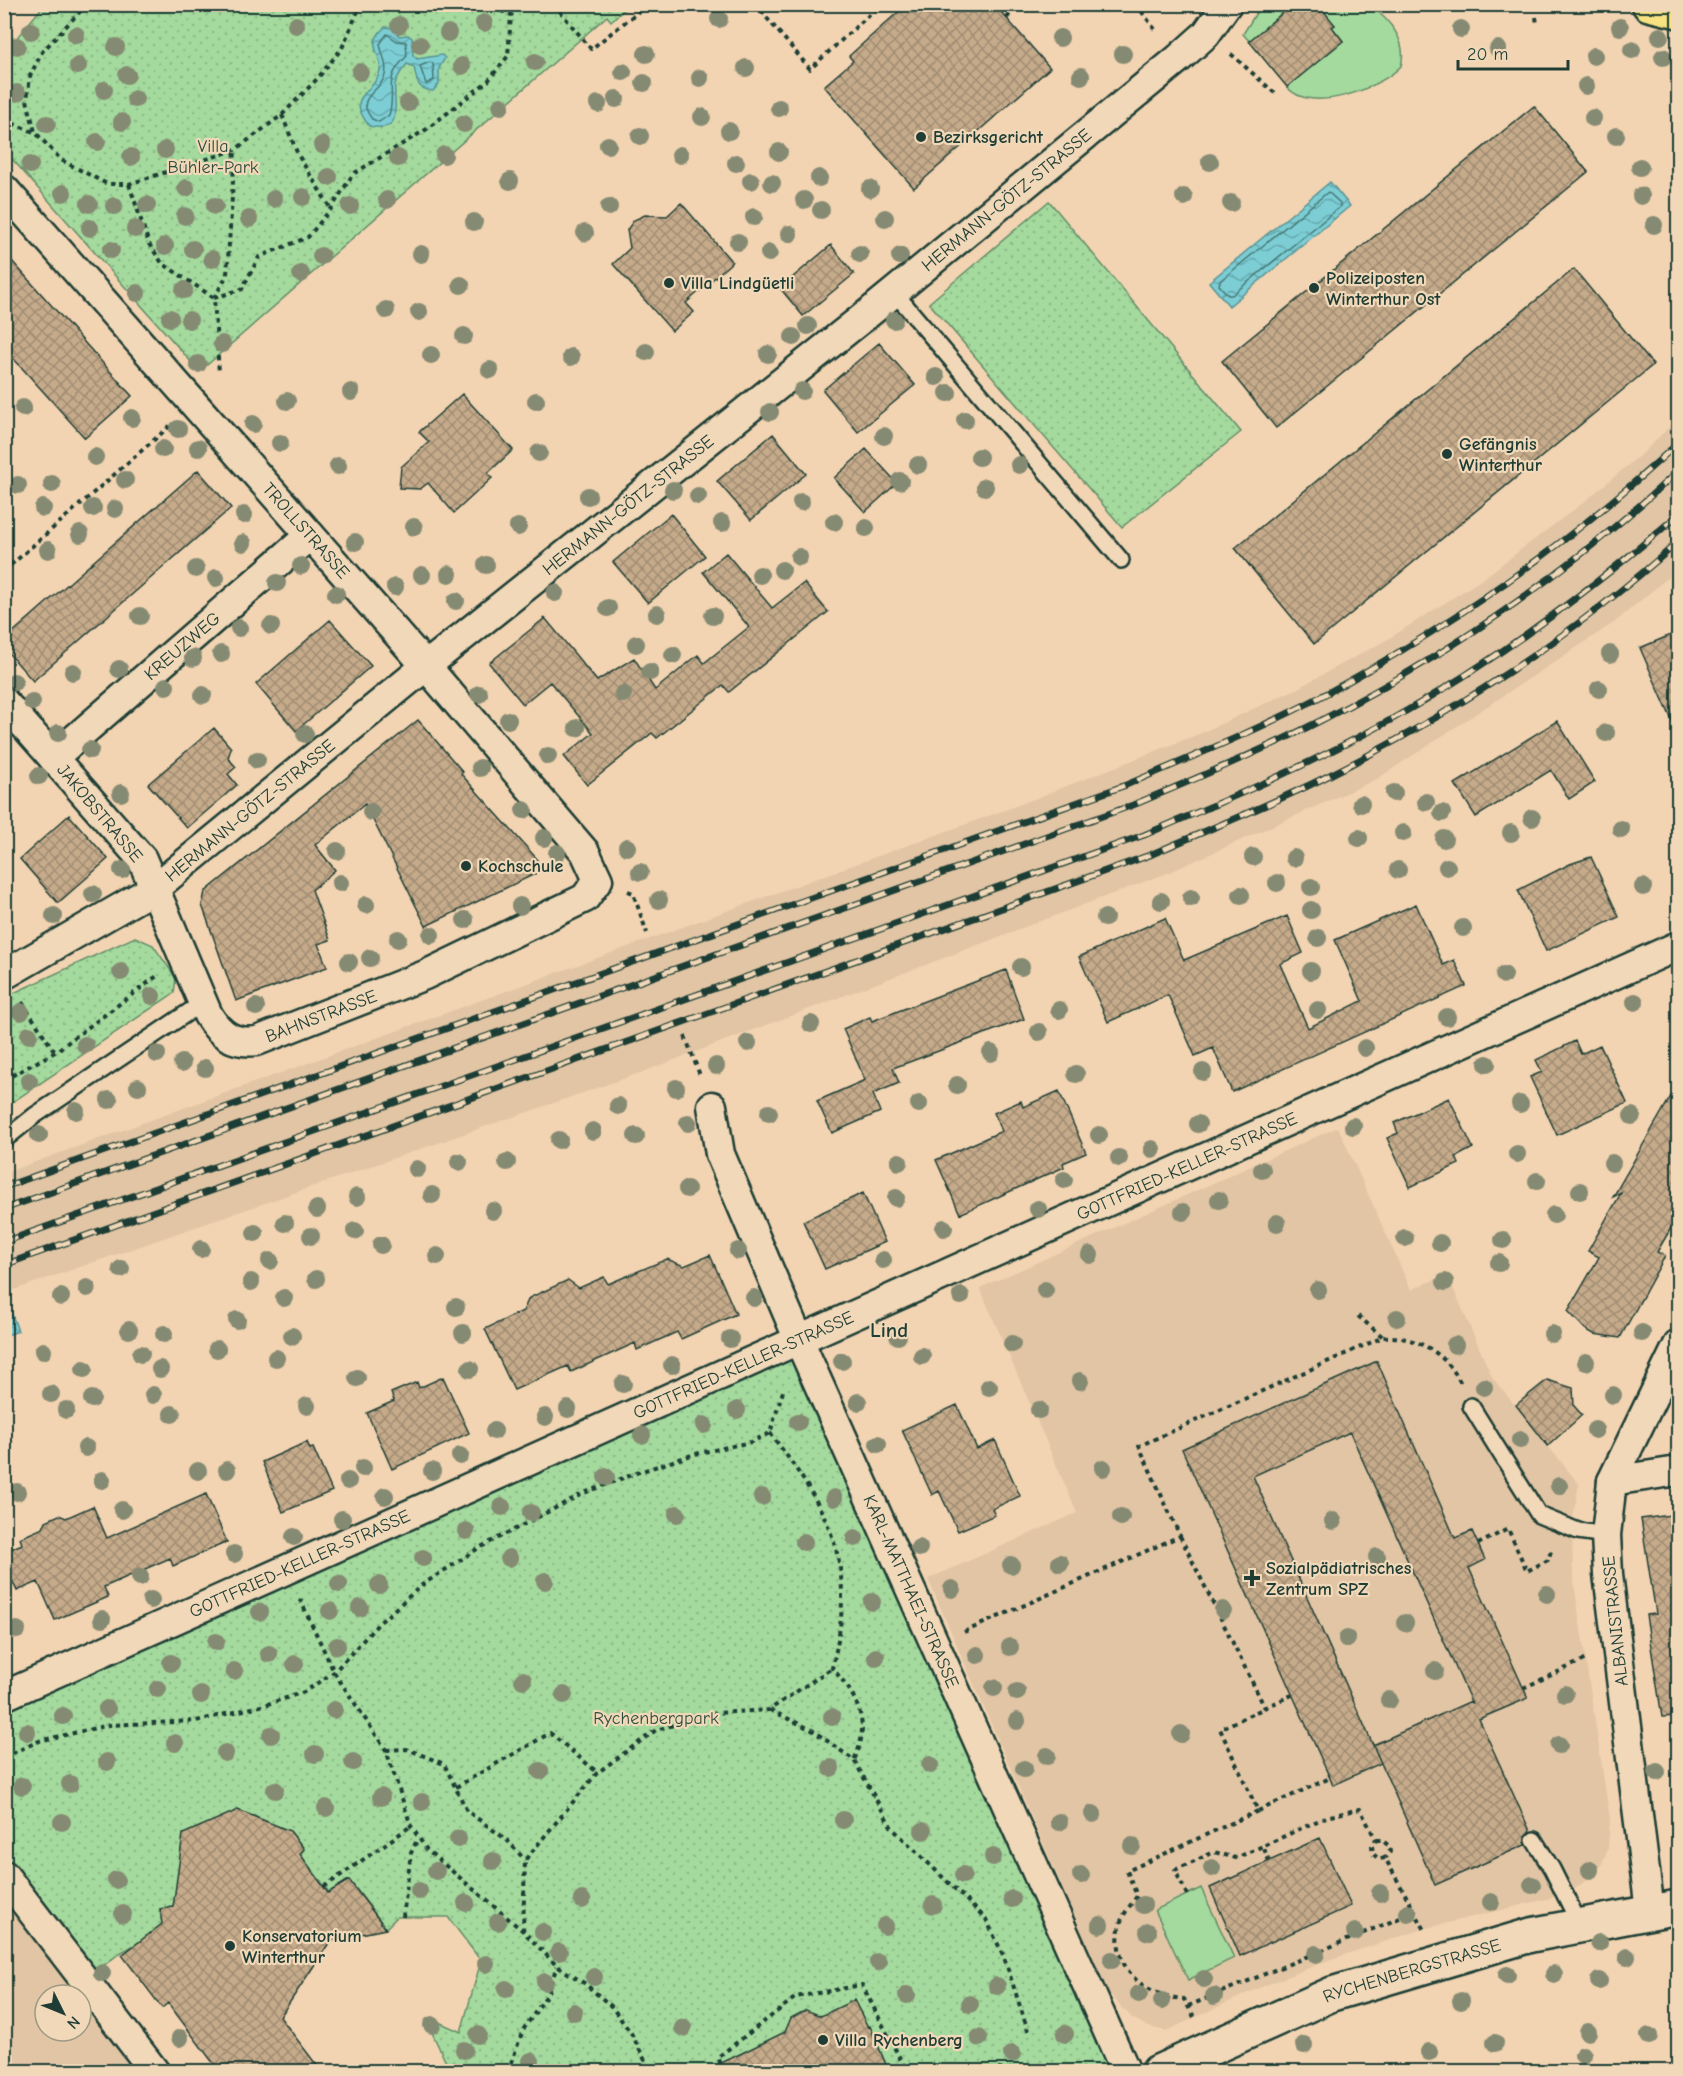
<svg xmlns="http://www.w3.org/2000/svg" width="1683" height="2076" viewBox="0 0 1683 2076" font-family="'Comic Neue',sans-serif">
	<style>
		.built { fill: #e1c5a4; fill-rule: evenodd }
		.grass { fill: #a4da9d; stroke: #628c68; stroke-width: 1.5 }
		.park { fill: url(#park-dots); stroke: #628c68; stroke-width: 1.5 }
		.water { fill: url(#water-waves); stroke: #579394; stroke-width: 1.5 }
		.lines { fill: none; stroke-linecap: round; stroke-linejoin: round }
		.shore { stroke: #447774; stroke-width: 1.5 }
		.building { fill: url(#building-cross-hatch); stroke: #1f3d34; stroke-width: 1.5 }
		.lane-casing { stroke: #1f3d34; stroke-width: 20 }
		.street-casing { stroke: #1f3d34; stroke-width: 33 }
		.secondary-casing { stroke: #1f3d34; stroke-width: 38 }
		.primary-casing { stroke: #1f3d34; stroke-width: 38 }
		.path { stroke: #1f3d34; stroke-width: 4; stroke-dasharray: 4.5 4.5; stroke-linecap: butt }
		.lane { stroke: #f1d8b8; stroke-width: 15 }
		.street { stroke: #f1d8b8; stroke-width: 28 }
		.secondary { stroke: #f1d8b8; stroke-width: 33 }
		.primary { stroke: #f7e281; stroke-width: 33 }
		.rail-casing { stroke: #1f3d34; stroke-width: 7 }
		.rail { stroke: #f1d8b8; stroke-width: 4.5; stroke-dasharray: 14; stroke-linecap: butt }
		.tree { fill: #858a72 }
		.poi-dot { fill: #1f3d34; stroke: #f1d8b8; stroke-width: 2 }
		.labels { text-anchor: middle; stroke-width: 4.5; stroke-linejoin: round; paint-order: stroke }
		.poi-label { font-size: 18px; font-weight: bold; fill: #1f3d34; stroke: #f1d8b8; text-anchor: start }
		.park-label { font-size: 18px; fill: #2c4d3e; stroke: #f1d8b8 }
		.street-label { font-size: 18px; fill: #1f3d34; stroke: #f1d8b8 }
		.quarter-label { font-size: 21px; font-weight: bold; fill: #1f3d34; stroke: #f1d8b8 }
	</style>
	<defs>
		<pattern id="park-dots" width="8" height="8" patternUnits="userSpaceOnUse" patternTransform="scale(1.5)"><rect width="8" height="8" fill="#a4da9d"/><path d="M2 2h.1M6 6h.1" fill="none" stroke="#8dbc88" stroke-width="1.8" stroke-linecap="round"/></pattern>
		<pattern id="water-waves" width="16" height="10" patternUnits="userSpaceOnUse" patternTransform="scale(1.5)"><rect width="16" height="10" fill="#7ccdd4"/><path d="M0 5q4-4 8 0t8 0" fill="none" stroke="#65a8ad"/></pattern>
		<pattern id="building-cross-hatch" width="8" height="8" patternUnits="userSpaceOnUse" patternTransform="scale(1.5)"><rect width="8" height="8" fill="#c6ab8b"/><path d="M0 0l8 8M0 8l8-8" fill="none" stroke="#a08c72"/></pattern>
	</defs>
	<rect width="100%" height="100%" fill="#f2d4b2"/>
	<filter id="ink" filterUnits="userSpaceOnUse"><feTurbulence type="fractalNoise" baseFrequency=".0167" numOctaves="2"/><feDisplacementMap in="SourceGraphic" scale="12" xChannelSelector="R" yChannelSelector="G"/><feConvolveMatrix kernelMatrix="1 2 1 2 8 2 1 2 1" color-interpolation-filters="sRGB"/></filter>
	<g filter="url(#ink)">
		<!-- built -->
		<path class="built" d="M1678,418V569L1615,622L1377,779L1170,872L640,1073L5,1293V1173L1016,806L1199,734L1296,689L1385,641L1481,580L1584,502L1644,452Z
			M1338,1127L1411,1290L1447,1274L1492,1377L1579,1484L1572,1522L1573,1577L1610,1820L1608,1848L1601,1866L1593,1876L1567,1894L1427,1928L1331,1959L1259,1988L1166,2031L1149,2027L1132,2018L1108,1992L928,1579L1077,1513L980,1288Z
			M4,1875L155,2071H5ZM45,1995H81V2031H45Z"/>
		<!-- grass -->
		<path class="grass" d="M1261,5H1293L1249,41L1243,34Z
			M1314,5H1370C1389,20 1408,40 1401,66C1380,89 1310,115 1287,87L1343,41L1332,27L1335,25Z
			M1201,1888L1234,1958L1188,1980L1155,1910Z"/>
		<!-- park -->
		<path class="park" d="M44,5H630L611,21L607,16L207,365L193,364L5,151L4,39L8,34L15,40Z
			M1049,201L1241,432L1122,527L929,303Z
			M135,937L153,945L176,978L174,993L5,1107V997Z
			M798,1338L1126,2071H450L428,2024L432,2019L461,2032L481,1961L448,1917H397L386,1928L349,1880L329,1892L300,1854L304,1848L290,1831L253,1816L173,1907L160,1909L162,1924L156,1929L158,1932L120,1953L85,1980L5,1875V1696Z"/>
		<!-- water -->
		<path class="water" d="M385,27L393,28L399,36L408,35L412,38L413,55L417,59L442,55L445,58L439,68V84L433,91C416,89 417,81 414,67L407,64C402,70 396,78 395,85C393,105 405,134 369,126C345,94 371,96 379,74C386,54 362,48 385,27Z
			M1330,182L1350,206L1229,306L1209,282Z
			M9,1306L18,1331L5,1336V1308Z"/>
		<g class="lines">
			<!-- shore -->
			<path class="shore" d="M387,34L397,41L406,42L407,56C381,81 397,89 389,115L379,122L372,119C355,97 376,95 384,78C389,67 382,55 380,44Z
				M430,62L433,64L434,80L426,84L420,66Z
				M1328,192L1340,203V207L1232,295H1228L1219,285L1220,281Z"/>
		</g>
		<!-- building -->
		<path class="building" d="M907,4H994L1050,68L914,188L824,86L853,61L849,56Z
			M1293,4H1318L1335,25L1332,27L1343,41L1287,87L1249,41Z
			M1534,106L1588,172L1276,428L1222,361Z
			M681,203L732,262L686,303L694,312L672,331L613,264L630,248L627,230L634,220L645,215L667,216Z
			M831,245L854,274L803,316L780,288Z
			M4,252L132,396L85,438L4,348Z
			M1574,269L1653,365L1314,644L1235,548Z
			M879,343L915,385L858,432L823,390Z
			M462,394L513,450L488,473L492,478L454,513L428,483L420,489L399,488L401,467L429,442L419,432Z
			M773,434L806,474L751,520L717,481Z
			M866,449L897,483L865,512L834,478Z
			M198,470L231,508L33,681L4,648V640Z
			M671,514L705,556L648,603L613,562Z
			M726,553L772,608L804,583L828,612L729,692L723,685L657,738L652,733L587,785L564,756L593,733L550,682L523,704L489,663L545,618L597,681L634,658L655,690L698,655L704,663L749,627L703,572Z
			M330,620L371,666L296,731L256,684Z
			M1678,632V734L1640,648Z
			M418,720L463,772L461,774L537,859L535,874L426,926L365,804L315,845L335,870L312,890L330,940L318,944L327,967L236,1001L202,905L205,892Z
			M1557,721L1595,782L1569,799L1551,770L1476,817L1455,784Z
			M214,728L231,748L228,758L236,767L228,774L237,785L187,828L148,784Z
			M69,815L108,859L58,903L20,859Z
			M1591,857L1619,917L1546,951L1518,890L1570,864Z
			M1416,904L1443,965L1454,960L1466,986L1232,1092L1213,1048L1195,1056L1168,995L1108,1022L1079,957L1165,918L1184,960L1287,916L1303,953L1280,964L1308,1028L1362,1001L1335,940Z
			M1006,970L1024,1019L893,1068L899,1083L873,1094L880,1112L832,1133L817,1101L865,1080L843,1029L870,1017L872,1021Z
			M1575,1041L1581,1054L1600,1045L1627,1103L1557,1135L1530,1077L1542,1072L1536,1060Z
			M1678,1084V1216L1657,1252L1665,1256L1620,1338L1594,1334L1585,1329L1568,1311L1599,1257L1588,1251L1621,1193L1613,1197Z
			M1059,1091L1086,1153L1063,1163L1064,1167L960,1214L936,1160L1002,1131L994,1113L1021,1101L1023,1107Z
			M1449,1098L1473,1148L1456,1157L1459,1164L1410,1187L1387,1138L1398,1133L1394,1123Z
			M863,1193L885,1242L825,1269L803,1221Z
			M710,1255L736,1314L681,1339L677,1332L637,1350L635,1343L571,1372L568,1366L514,1390L485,1329L523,1311L529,1298L568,1280L579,1288L604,1277L608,1284L667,1259L684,1266Z
			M1377,1361L1455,1538L1472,1531L1485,1560L1469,1568L1528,1698L1479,1719L1530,1831L1525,1836V1845L1435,1885L1373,1745L1471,1701L1472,1704L1350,1432L1253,1476L1381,1763L1333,1785L1182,1449Z
			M443,1377L469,1433L392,1469L367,1413L394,1401L391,1393L417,1382L419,1388Z
			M1547,1380L1573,1388L1574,1406L1582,1415L1548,1446L1516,1405Z
			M957,1405L977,1449L995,1440L1020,1496L992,1509L995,1515L958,1531L939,1491L932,1495L902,1430Z
			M307,1442L310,1449L313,1448L332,1491L283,1512L262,1462Z
			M206,1494L227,1542L173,1566L170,1558L104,1587L108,1597L55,1620L38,1582L17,1591L4,1563V1552L22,1544L20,1538L43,1528L46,1521L59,1515L66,1518L93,1506L107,1538Z
			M1678,1514V1716L1662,1717L1646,1615L1656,1614L1641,1519Z
			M238,1810L290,1831L304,1849L300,1854L328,1893L349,1880L386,1929L331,1940L280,2017L322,2072H220L168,2003L162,2008L122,1955L162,1924L160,1909L173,1907L183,1834Z
			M1320,1838L1351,1906L1240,1956L1210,1888Z
			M854,2000L868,2027L870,2026L889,2072H703L785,2032L791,2018L806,2010L821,2016Z"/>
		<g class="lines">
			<defs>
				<path id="lane" d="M894,292L1121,560
					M4,1140L34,1116L202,1003
					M1471,1406L1539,1515L1578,1531L1606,1535
					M1534,1840L1552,1869L1580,1925"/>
				<g id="street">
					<path id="s1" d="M4,189L426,666L585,852L598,880L585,898L425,975L257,1041C234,1044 220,1035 208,1015L142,859L4,702"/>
					<path id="s2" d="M53,758L310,535"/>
					<path id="s3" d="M4,975L155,888L426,666L870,312L1178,59L1206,34L1227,4"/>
					<path id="s4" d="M712,1106L720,1154L798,1338L1126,2072"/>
					<path d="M1612,1481L1678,1471"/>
					<path id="s5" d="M4,1696L1678,946"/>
					<path d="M4,1875L155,2072"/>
					<path d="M1650,1911L1608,1574L1606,1535L1612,1481L1678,1345"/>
				</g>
				<g id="secondary">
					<path id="s6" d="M1158,2072L1332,1994L1531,1935L1678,1907"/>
				</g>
				<path id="primary" d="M1649,4L1678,11"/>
			</defs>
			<!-- lane casing -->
			<use href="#lane" class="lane-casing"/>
			<!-- street casing -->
			<use href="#street" class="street-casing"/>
			<!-- secondary casing -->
			<use href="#secondary" class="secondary-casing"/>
			<!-- primary casing -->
			<use href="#primary" class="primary-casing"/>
			<!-- path -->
			<path class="path" d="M87,4L42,52L30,76L27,100L35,132L61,160L107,184H129L235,150L282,115L317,79L342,48L361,4
				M484,4L511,15L525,4
				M554,4L591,49L648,4
				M755,4L810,69L881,4
				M1136,4L1157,32
				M1536,17L1537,24
				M1007,18L1017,4
				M1231,54L1277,95
				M282,115L298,155L331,209
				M4,120L34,132
				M129,184L149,244L162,263L214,298L219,373
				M214,298L242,289L259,257L308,237L331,209L353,174L427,129L488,81L508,56L511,15
				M214,298L227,275L235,150
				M4,571L171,425
				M628,891L633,893L647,933
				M22,1002L55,1052
				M685,1036L701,1078
				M4,1080L55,1052L157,976
				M1358,1316L1383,1337
				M770,1433C832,1515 858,1564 832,1668C857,1695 872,1724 854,1760
				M1180,1536L1265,1708
				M1478,1544L1508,1529L1527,1571L1548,1560L1552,1548
				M300,1599L334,1672L386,1750L411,1826L427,1850L523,1931L557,1966L584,1983L611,2006L631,2033L651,2072
				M964,1632L1180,1536L1139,1446L1383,1337C1415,1335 1447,1353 1461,1384
				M1523,1688L1586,1659
				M770,1710L812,1730L854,1760L892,1828L986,1919L1004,1957L1028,2031
				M386,1750L407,1749L444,1764L467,1811L507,1840L525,1860
				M4,1757L39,1741L109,1725L196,1721L265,1705L304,1692L334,1672L379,1623L422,1585L477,1549L584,1493L639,1472L695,1454L751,1442L770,1433L784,1388
				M456,1787L550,1733L597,1772
				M1258,1811L1330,1778
				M1376,1840H1382L1389,1846L1390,1852L1385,1858
				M1269,1861L1263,1846L1326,1817L1360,1809L1376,1840L1372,1846L1373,1854L1379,1859L1385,1858L1425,1930
				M324,1887L411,1826
				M1187,1895L1175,1870L1214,1852L1236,1858L1263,1846
				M403,1917L411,1853L418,1838
				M523,1931L525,1860L597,1773L656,1730L716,1713L769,1710L832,1668
				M1188,2006L1414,1912
				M1194,2017L1184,1999C1146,1996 1113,1971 1119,1929C1120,1917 1131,1905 1137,1896L1127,1871L1258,1811L1220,1729L1292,1695
				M944,2070L1076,2069
				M508,2072L523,2030L547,1995L557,1966
				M724,2072L718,2057L796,1997L862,1985L907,2072"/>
			<!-- lane -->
			<use href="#lane" class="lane"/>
			<!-- street -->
			<use href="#street" class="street"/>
			<!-- secondary -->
			<use href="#secondary" class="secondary"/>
			<!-- primary -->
			<use href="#primary" class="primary"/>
			<defs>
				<path id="rail" d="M4,1187L1126,785C1192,757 1258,730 1320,697C1450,627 1571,543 1678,443
					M4,1209L1133,805C1188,782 1243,759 1296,733C1434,665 1566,576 1678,471
					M4,1242L1144,835C1229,799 1314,763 1394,718C1496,661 1590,591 1678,515
					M4,1265L1150,855C1207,830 1265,807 1320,780C1449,716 1571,638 1678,542"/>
			</defs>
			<!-- rail casing -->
			<use href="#rail" class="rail-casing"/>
			<!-- rail -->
			<use href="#rail" class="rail"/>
		</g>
		<!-- trees -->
		<g class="tree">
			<circle cx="719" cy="19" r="9"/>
			<circle cx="484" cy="23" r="9"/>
			<circle cx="296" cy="25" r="9"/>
			<circle cx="399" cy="25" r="9"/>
			<circle cx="1620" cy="27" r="9"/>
			<circle cx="1461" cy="29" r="9"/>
			<circle cx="31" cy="31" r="9"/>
			<circle cx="448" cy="33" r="9"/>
			<circle cx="76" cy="35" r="9"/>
			<circle cx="1660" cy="36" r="9"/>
			<circle cx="1060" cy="38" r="9"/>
			<circle cx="420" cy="45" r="9"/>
			<circle cx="17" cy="46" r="9"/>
			<circle cx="116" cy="47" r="9"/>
			<circle cx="1498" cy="49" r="9"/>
			<circle cx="1632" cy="50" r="9"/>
			<circle cx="646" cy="54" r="9"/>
			<circle cx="1123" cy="54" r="9"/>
			<circle cx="1594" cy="56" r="9"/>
			<circle cx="1663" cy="57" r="9"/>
			<circle cx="535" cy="62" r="9"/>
			<circle cx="78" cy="66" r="9"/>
			<circle cx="462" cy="66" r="9"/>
			<circle cx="746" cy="68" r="9"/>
			<circle cx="360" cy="72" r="9"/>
			<circle cx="623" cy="72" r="9"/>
			<circle cx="127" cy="75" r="9"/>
			<circle cx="1081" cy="76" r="9"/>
			<circle cx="700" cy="78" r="9"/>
			<circle cx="644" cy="83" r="9"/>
			<circle cx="1586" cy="86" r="9"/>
			<circle cx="104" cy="90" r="9"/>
			<circle cx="17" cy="93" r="9"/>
			<circle cx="135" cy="99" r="9"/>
			<circle cx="616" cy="99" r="9"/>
			<circle cx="408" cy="103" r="9"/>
			<circle cx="598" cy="104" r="9"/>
			<circle cx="501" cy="106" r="9"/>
			<circle cx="779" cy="108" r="9"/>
			<circle cx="702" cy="117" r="9"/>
			<circle cx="1593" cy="118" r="9"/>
			<circle cx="122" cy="122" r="9"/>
			<circle cx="47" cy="124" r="9"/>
			<circle cx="464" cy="124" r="9"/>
			<circle cx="729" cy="131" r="9"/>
			<circle cx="640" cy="136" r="9"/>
			<circle cx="1616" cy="136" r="9"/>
			<circle cx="97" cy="142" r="9"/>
			<circle cx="322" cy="145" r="9"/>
			<circle cx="608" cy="145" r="9"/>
			<circle cx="165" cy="150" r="9"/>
			<circle cx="779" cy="152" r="9"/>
			<circle cx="444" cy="155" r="9"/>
			<circle cx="680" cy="155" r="9"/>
			<circle cx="131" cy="157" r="9"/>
			<circle cx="398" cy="158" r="9"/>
			<circle cx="1210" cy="162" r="9"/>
			<circle cx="736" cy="163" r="9"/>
			<circle cx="30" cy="165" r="9"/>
			<circle cx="1640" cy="167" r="9"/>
			<circle cx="329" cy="177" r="9"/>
			<circle cx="819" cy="178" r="9"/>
			<circle cx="510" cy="181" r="9"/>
			<circle cx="751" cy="181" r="9"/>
			<circle cx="772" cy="183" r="9"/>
			<circle cx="186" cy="188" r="9"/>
			<circle cx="870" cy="189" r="9"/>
			<circle cx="63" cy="193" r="9"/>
			<circle cx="1641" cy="196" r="9"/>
			<circle cx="303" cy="197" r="9"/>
			<circle cx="1184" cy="197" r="9"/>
			<circle cx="274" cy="199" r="9"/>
			<circle cx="387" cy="200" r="9"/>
			<circle cx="804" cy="200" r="9"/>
			<circle cx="1231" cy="203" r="9"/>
			<circle cx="89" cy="204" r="9"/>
			<circle cx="147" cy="205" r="9"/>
			<circle cx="114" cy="206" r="9"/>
			<circle cx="215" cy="206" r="9"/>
			<circle cx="350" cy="206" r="9"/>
			<circle cx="609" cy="207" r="9"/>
			<circle cx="821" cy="210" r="9"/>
			<circle cx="185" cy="216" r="9"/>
			<circle cx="754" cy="217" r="9"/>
			<circle cx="885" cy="218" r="9"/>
			<circle cx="249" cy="219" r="9"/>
			<circle cx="474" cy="222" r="9"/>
			<circle cx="1654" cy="225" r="9"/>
			<circle cx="90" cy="228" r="9"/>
			<circle cx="135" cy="229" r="9"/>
			<circle cx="585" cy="233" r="9"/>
			<circle cx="789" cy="234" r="9"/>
			<circle cx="738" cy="242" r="9"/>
			<circle cx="165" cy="246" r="9"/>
			<circle cx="193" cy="249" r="9"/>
			<circle cx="111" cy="250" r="9"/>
			<circle cx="769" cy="253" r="9"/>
			<circle cx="421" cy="254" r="9"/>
			<circle cx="860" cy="254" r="9"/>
			<circle cx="321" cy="256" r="9"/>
			<circle cx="900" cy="256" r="9"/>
			<circle cx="212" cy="259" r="9"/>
			<circle cx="301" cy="274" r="9"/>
			<circle cx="461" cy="285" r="9"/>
			<circle cx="184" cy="290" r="9"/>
			<circle cx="137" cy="293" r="9"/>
			<circle cx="386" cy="310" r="9"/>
			<circle cx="419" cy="312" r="9"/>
			<circle cx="170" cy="318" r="9"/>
			<circle cx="189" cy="320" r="9"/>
			<circle cx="894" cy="320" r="9"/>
			<circle cx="808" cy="326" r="9"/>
			<circle cx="464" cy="336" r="9"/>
			<circle cx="793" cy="337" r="9"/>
			<circle cx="222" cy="344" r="9"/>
			<circle cx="646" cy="352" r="9"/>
			<circle cx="768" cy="354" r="9"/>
			<circle cx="431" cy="355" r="9"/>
			<circle cx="571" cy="357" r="9"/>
			<circle cx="198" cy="364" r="9"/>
			<circle cx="490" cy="370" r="9"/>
			<circle cx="936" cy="377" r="9"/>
			<circle cx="802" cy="391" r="9"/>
			<circle cx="351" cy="392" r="9"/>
			<circle cx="948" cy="393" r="9"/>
			<circle cx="287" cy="401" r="9"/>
			<circle cx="536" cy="401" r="9"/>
			<circle cx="23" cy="408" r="9"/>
			<circle cx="770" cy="412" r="9"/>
			<circle cx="132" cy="418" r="9"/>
			<circle cx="965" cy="420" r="9"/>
			<circle cx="253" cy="424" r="9"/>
			<circle cx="178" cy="429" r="9"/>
			<circle cx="884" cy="436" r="9"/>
			<circle cx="280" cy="443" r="9"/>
			<circle cx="198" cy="448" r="9"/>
			<circle cx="163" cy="449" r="9"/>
			<circle cx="539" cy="453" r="9"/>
			<circle cx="95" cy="457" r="9"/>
			<circle cx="979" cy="457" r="9"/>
			<circle cx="918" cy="465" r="9"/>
			<circle cx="1019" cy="465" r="9"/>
			<circle cx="338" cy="466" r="9"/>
			<circle cx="125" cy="480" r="9"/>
			<circle cx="900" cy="481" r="9"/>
			<circle cx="52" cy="484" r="9"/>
			<circle cx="18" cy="485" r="9"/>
			<circle cx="985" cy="487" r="9"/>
			<circle cx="673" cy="490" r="9"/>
			<circle cx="588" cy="496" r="9"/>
			<circle cx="698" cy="496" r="9"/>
			<circle cx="801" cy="502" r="9"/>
			<circle cx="43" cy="508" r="9"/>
			<circle cx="93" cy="508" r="9"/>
			<circle cx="115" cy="509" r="9"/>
			<circle cx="244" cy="515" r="9"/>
			<circle cx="834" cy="522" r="9"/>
			<circle cx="722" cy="523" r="9"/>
			<circle cx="414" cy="527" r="9"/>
			<circle cx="518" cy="527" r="9"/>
			<circle cx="866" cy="528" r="9"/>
			<circle cx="80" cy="534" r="9"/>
			<circle cx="355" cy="542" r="9"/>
			<circle cx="243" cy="543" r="9"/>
			<circle cx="48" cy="550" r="9"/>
			<circle cx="799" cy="557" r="9"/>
			<circle cx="486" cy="565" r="9"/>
			<circle cx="301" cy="566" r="9"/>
			<circle cx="196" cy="569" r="9"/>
			<circle cx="782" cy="570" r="9"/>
			<circle cx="449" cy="574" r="9"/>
			<circle cx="422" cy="575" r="9"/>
			<circle cx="760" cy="575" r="9"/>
			<circle cx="216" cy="578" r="9"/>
			<circle cx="277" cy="583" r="9"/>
			<circle cx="395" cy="587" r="9"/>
			<circle cx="555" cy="593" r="9"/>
			<circle cx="336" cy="594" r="9"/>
			<circle cx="456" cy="601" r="9"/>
			<circle cx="608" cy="608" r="9"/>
			<circle cx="657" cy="614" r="9"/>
			<circle cx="140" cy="616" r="9"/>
			<circle cx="713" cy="616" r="9"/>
			<circle cx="271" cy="626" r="9"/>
			<circle cx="239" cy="628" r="9"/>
			<circle cx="636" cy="644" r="9"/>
			<circle cx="221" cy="654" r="9"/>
			<circle cx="1610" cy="654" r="9"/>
			<circle cx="673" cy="655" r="9"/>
			<circle cx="193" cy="658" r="9"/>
			<circle cx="119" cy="669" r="9"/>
			<circle cx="73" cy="672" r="9"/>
			<circle cx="650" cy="672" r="9"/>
			<circle cx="14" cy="682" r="9"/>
			<circle cx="166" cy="686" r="9"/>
			<circle cx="1599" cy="689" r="9"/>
			<circle cx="479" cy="694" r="9"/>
			<circle cx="623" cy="694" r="9"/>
			<circle cx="203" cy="695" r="9"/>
			<circle cx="32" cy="702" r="9"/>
			<circle cx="508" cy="720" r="9"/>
			<circle cx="577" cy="728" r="9"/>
			<circle cx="58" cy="733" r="9"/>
			<circle cx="1606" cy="733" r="9"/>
			<circle cx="305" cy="734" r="9"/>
			<circle cx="90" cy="750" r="9"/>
			<circle cx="548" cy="756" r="9"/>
			<circle cx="257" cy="760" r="9"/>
			<circle cx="480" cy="768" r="9"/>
			<circle cx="39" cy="776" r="9"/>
			<circle cx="121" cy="793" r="9"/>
			<circle cx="1394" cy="793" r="9"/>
			<circle cx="1426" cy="802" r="9"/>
			<circle cx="1361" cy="804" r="9"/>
			<circle cx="524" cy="810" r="9"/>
			<circle cx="371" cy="812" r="9"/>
			<circle cx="1442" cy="813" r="9"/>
			<circle cx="1532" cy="818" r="9"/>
			<circle cx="1621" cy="829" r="9"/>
			<circle cx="1403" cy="833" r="9"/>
			<circle cx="1511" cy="833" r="9"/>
			<circle cx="544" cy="838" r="9"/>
			<circle cx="1359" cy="838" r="9"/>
			<circle cx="1444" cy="839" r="9"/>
			<circle cx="627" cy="847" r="9"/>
			<circle cx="337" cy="851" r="9"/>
			<circle cx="557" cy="853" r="9"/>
			<circle cx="1253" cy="857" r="9"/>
			<circle cx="1294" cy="858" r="9"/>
			<circle cx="1447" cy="867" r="9"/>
			<circle cx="122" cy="870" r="9"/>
			<circle cx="1398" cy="870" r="9"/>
			<circle cx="640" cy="872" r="9"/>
			<circle cx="340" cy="883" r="9"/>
			<circle cx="1277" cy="883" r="9"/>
			<circle cx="1311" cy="887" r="9"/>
			<circle cx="1643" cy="887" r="9"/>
			<circle cx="93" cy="894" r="9"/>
			<circle cx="1241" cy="895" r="9"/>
			<circle cx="1191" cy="898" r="9"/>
			<circle cx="659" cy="900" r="9"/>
			<circle cx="1161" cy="901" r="9"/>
			<circle cx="366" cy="905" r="9"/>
			<circle cx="520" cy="906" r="9"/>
			<circle cx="1311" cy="910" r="9"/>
			<circle cx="54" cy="916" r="9"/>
			<circle cx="1105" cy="918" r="9"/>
			<circle cx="465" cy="920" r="9"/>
			<circle cx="1463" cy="928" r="9"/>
			<circle cx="431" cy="935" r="9"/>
			<circle cx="1318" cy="938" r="9"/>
			<circle cx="398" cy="939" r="9"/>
			<circle cx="370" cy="958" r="9"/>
			<circle cx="349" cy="962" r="9"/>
			<circle cx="1021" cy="967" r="9"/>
			<circle cx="1311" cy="971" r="9"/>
			<circle cx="121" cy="972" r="9"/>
			<circle cx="1504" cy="975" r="9"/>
			<circle cx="152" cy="996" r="9"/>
			<circle cx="1635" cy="1002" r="9"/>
			<circle cx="256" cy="1007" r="9"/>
			<circle cx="1059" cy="1010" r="9"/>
			<circle cx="1318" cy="1010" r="9"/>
			<circle cx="21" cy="1012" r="9"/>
			<circle cx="1447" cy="1017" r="9"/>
			<circle cx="811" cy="1024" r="9"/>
			<circle cx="1039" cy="1032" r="9"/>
			<circle cx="29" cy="1035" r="9"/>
			<circle cx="748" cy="1043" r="9"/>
			<circle cx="85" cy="1045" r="9"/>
			<circle cx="1365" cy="1048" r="9"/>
			<circle cx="991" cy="1053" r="9"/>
			<circle cx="157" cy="1054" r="9"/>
			<circle cx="182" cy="1063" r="9"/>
			<circle cx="1487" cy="1064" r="9"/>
			<circle cx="716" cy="1066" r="9"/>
			<circle cx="205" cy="1068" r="9"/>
			<circle cx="1203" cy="1072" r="9"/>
			<circle cx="1076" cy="1074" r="9"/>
			<circle cx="29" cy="1081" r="9"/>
			<circle cx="957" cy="1085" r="9"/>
			<circle cx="138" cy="1087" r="9"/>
			<circle cx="676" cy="1088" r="9"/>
			<circle cx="109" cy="1100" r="9"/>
			<circle cx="919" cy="1104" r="9"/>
			<circle cx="1520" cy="1104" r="9"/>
			<circle cx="618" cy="1106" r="9"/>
			<circle cx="76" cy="1111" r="9"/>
			<circle cx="769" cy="1113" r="9"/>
			<circle cx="1632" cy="1116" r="9"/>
			<circle cx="688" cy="1123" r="9"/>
			<circle cx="1198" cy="1124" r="9"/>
			<circle cx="1353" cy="1126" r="9"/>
			<circle cx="593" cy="1131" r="9"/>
			<circle cx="39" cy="1135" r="9"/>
			<circle cx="1099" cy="1135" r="9"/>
			<circle cx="636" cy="1136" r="9"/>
			<circle cx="559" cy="1140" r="9"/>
			<circle cx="1152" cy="1149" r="9"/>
			<circle cx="1517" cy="1154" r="9"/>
			<circle cx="1119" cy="1158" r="9"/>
			<circle cx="459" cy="1162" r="9"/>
			<circle cx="507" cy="1162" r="9"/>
			<circle cx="899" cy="1162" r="9"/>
			<circle cx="1612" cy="1163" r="9"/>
			<circle cx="417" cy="1169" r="9"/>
			<circle cx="1262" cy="1170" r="9"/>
			<circle cx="1064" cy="1180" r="9"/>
			<circle cx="1537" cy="1181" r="9"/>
			<circle cx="687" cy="1189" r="9"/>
			<circle cx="1580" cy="1191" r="9"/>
			<circle cx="432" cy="1195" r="9"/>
			<circle cx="357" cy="1197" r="9"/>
			<circle cx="896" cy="1198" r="9"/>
			<circle cx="1219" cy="1200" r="9"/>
			<circle cx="317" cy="1209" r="9"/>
			<circle cx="1038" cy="1209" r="9"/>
			<circle cx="493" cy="1211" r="9"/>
			<circle cx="1183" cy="1212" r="9"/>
			<circle cx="1554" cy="1215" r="9"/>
			<circle cx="285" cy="1223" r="9"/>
			<circle cx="1277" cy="1223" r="9"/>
			<circle cx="944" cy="1228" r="9"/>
			<circle cx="355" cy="1231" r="9"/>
			<circle cx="255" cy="1233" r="9"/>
			<circle cx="311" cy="1236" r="9"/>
			<circle cx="1405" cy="1238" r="9"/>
			<circle cx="1503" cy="1240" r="9"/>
			<circle cx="1440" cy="1243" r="9"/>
			<circle cx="381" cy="1245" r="9"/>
			<circle cx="201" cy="1249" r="9"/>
			<circle cx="738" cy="1251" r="9"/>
			<circle cx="1090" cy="1255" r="9"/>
			<circle cx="437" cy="1256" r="9"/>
			<circle cx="883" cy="1260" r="9"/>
			<circle cx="270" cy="1261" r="9"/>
			<circle cx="1499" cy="1263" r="9"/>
			<circle cx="121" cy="1269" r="9"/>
			<circle cx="316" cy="1279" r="9"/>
			<circle cx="251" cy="1282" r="9"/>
			<circle cx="1445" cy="1282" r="9"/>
			<circle cx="87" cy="1288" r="9"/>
			<circle cx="1045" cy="1290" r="9"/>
			<circle cx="1318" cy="1290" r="9"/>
			<circle cx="961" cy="1296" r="9"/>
			<circle cx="61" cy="1297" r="9"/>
			<circle cx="284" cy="1298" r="9"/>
			<circle cx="754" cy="1298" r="9"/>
			<circle cx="456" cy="1307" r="9"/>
			<circle cx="1397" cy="1318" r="9"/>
			<circle cx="237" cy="1320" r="9"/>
			<circle cx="129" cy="1330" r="9"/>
			<circle cx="463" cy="1333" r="9"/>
			<circle cx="1642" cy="1333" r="9"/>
			<circle cx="164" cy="1334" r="9"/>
			<circle cx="1552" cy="1334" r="9"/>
			<circle cx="292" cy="1336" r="9"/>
			<circle cx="898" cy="1336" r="9"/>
			<circle cx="730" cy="1339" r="9"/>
			<circle cx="1012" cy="1344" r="9"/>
			<circle cx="1455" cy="1345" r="9"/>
			<circle cx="217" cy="1349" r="9"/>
			<circle cx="43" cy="1351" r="9"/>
			<circle cx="141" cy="1354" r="9"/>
			<circle cx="922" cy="1356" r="9"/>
			<circle cx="276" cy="1358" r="9"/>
			<circle cx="842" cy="1361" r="9"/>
			<circle cx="1586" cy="1362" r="9"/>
			<circle cx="672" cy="1365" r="9"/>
			<circle cx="84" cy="1369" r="9"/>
			<circle cx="160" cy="1369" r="9"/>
			<circle cx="470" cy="1369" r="9"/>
			<circle cx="357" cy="1378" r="9"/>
			<circle cx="1080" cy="1381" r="9"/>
			<circle cx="623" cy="1384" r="9"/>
			<circle cx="989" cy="1387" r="9"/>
			<circle cx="1484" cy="1387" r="9"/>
			<circle cx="51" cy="1394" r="9"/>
			<circle cx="153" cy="1395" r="9"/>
			<circle cx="1613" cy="1395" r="9"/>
			<circle cx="92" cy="1399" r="9"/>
			<circle cx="858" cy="1402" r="9"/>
			<circle cx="307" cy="1406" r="9"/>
			<circle cx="568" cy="1409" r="9"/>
			<circle cx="66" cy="1410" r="9"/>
			<circle cx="737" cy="1410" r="9"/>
			<circle cx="1039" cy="1410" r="9"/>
			<circle cx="172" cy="1414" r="9"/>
			<circle cx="545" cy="1417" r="9"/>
			<circle cx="798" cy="1422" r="9"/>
			<circle cx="704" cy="1425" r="9"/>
			<circle cx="1595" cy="1430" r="9"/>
			<circle cx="494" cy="1431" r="9"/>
			<circle cx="642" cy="1435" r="9"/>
			<circle cx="1520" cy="1440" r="9"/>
			<circle cx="878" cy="1444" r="9"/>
			<circle cx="86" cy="1448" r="9"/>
			<circle cx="460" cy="1456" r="9"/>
			<circle cx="363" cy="1468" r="9"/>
			<circle cx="1103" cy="1468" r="9"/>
			<circle cx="227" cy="1470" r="9"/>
			<circle cx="198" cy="1471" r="9"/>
			<circle cx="432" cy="1471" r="9"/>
			<circle cx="606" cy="1477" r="9"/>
			<circle cx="102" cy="1480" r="9"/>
			<circle cx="348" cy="1481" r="9"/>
			<circle cx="1559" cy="1486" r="9"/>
			<circle cx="17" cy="1492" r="9"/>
			<circle cx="385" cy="1496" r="9"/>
			<circle cx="762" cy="1497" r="9"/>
			<circle cx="834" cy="1498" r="9"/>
			<circle cx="502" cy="1507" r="9"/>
			<circle cx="122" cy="1510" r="9"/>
			<circle cx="531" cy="1513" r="9"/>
			<circle cx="677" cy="1514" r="9"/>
			<circle cx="1121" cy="1517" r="9"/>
			<circle cx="342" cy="1519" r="9"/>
			<circle cx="1333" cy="1521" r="9"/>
			<circle cx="466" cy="1531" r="9"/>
			<circle cx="294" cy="1537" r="9"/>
			<circle cx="855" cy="1538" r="9"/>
			<circle cx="804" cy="1542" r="9"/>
			<circle cx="919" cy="1548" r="9"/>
			<circle cx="234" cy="1554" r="9"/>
			<circle cx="1377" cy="1557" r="9"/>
			<circle cx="423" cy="1558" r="9"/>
			<circle cx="509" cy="1558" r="9"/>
			<circle cx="1060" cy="1563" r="9"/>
			<circle cx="1011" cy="1565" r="9"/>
			<circle cx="140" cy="1577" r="9"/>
			<circle cx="545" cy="1581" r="9"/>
			<circle cx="339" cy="1584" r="9"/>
			<circle cx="379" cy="1585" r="9"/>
			<circle cx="952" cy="1589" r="9"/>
			<circle cx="1547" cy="1594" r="9"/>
			<circle cx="151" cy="1600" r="9"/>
			<circle cx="872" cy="1602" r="9"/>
			<circle cx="360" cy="1608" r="9"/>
			<circle cx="1223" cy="1610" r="9"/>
			<circle cx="330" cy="1611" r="9"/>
			<circle cx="260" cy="1612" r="9"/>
			<circle cx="102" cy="1619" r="9"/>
			<circle cx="1405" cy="1623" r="9"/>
			<circle cx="17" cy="1630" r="9"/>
			<circle cx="1347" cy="1639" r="9"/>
			<circle cx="216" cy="1642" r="9"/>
			<circle cx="337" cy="1646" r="9"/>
			<circle cx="1010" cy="1647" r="9"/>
			<circle cx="269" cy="1654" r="9"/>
			<circle cx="977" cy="1655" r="9"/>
			<circle cx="876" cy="1657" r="9"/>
			<circle cx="171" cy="1663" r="9"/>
			<circle cx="295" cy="1664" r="9"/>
			<circle cx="234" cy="1671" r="9"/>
			<circle cx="1435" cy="1671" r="9"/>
			<circle cx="523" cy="1680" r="9"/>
			<circle cx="994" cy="1688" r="9"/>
			<circle cx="158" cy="1689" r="9"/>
			<circle cx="1017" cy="1692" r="9"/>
			<circle cx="1565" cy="1694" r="9"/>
			<circle cx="201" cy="1695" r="9"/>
			<circle cx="564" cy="1695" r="9"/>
			<circle cx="1389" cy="1700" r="9"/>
			<circle cx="107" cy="1709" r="9"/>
			<circle cx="334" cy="1710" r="9"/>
			<circle cx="63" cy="1716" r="9"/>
			<circle cx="832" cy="1717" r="9"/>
			<circle cx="1017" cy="1721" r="9"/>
			<circle cx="27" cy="1732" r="9"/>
			<circle cx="1181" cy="1734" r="9"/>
			<circle cx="271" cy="1735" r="9"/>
			<circle cx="175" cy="1743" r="9"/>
			<circle cx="1559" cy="1745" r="9"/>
			<circle cx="225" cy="1753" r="9"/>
			<circle cx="315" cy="1754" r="9"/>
			<circle cx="1047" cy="1756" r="9"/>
			<circle cx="107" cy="1762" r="9"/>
			<circle cx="353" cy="1762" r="9"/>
			<circle cx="930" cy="1765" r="9"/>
			<circle cx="831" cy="1768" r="9"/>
			<circle cx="1024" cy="1769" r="9"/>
			<circle cx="540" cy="1771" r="9"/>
			<circle cx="1657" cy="1772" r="9"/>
			<circle cx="70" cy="1784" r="9"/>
			<circle cx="22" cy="1786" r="9"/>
			<circle cx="275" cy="1790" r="9"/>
			<circle cx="381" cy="1797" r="9"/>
			<circle cx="422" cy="1802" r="9"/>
			<circle cx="326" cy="1808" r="9"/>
			<circle cx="1093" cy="1814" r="9"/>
			<circle cx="843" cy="1820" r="9"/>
			<circle cx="62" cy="1822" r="9"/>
			<circle cx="1059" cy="1822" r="9"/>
			<circle cx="923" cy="1831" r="9"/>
			<circle cx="458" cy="1839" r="9"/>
			<circle cx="1132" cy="1846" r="9"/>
			<circle cx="993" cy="1857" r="9"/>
			<circle cx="493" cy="1861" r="9"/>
			<circle cx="1212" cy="1868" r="9"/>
			<circle cx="1590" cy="1870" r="9"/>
			<circle cx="436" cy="1871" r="9"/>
			<circle cx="963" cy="1875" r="9"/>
			<circle cx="1081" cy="1875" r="9"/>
			<circle cx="116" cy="1880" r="9"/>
			<circle cx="1532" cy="1885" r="9"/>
			<circle cx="419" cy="1891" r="9"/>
			<circle cx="1380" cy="1893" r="9"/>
			<circle cx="1012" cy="1899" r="9"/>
			<circle cx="582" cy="1900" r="9"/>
			<circle cx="1491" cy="1902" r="9"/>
			<circle cx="466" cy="1903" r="9"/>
			<circle cx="933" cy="1905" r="9"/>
			<circle cx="1143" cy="1905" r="9"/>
			<circle cx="1408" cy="1913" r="9"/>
			<circle cx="123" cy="1914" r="9"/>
			<circle cx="498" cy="1922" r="9"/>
			<circle cx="1100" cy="1925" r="9"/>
			<circle cx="885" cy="1926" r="9"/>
			<circle cx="543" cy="1932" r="9"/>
			<circle cx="1148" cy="1932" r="9"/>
			<circle cx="1355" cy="1932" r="9"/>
			<circle cx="1599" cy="1943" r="9"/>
			<circle cx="559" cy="1952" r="9"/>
			<circle cx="1316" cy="1954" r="9"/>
			<circle cx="1627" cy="1957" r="9"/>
			<circle cx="1112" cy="1960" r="9"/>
			<circle cx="878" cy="1962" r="9"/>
			<circle cx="486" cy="1964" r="9"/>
			<circle cx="102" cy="1973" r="9"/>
			<circle cx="1554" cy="1974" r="9"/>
			<circle cx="1507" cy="1975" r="9"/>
			<circle cx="594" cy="1977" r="9"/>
			<circle cx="1204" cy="1979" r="9"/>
			<circle cx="1599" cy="1981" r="9"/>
			<circle cx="545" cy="1982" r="9"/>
			<circle cx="997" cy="1986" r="9"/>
			<circle cx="506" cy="1989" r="9"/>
			<circle cx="1139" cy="1994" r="9"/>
			<circle cx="907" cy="1995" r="9"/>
			<circle cx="1214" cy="1996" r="9"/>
			<circle cx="1162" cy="2001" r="9"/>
			<circle cx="1461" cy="2001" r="9"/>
			<circle cx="970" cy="2004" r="9"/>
			<circle cx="574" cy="2012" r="9"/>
			<circle cx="432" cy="2025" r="9"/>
			<circle cx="683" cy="2028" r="9"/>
			<circle cx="1588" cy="2032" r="9"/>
			<circle cx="1065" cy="2034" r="9"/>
			<circle cx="478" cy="2035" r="9"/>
			<circle cx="1649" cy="2036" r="9"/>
			<circle cx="180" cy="2038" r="9"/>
			<circle cx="979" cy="2038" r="9"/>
			<circle cx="1495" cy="2043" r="9"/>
			<circle cx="1304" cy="2045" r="9"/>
			<circle cx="464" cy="2050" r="9"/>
			<circle cx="1429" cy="2052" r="9"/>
			<circle cx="1012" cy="2054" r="9"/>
			<circle cx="1583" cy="2055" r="9"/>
			<circle cx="531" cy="2061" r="9"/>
		</g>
	</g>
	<!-- markers -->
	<g class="poi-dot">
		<circle cx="921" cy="137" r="6"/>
		<circle cx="669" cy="283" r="6"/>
		<circle cx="1314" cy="288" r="6"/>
		<circle cx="1447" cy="454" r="6"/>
		<circle cx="466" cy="866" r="6"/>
		<path d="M1249 1569h6v6h6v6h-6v6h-6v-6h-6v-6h6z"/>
		<circle cx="230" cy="1946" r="6"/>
		<circle cx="823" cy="2040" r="6"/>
	</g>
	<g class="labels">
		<!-- poi labels -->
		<g class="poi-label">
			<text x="933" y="143">Bezirksgericht</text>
			<text x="1326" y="284">Polizeiposten<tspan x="1326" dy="21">Winterthur Ost</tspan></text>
			<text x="681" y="289">Villa Lindgüetli</text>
			<text x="1459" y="450">Gefängnis<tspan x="1459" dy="21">Winterthur</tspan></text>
			<text x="478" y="872">Kochschule</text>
			<text x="1266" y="1574">Sozialpädiatrisches<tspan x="1266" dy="21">Zentrum SPZ</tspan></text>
			<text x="242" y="1942">Konservatorium<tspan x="242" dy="21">Winterthur</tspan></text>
			<text x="835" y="2046">Villa Rychenberg</text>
		</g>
		<!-- park labels -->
		<g class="park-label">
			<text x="213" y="152">Villa<tspan x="213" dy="21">Bühler-Park</tspan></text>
			<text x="656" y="1724">Rychenbergpark</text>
		</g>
		<!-- street labels -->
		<g class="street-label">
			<text dy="6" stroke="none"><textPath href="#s3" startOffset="1269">HERMANN-GÖTZ-STRASSE</textPath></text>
			<text dy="6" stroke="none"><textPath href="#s3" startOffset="783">HERMANN-GÖTZ-STRASSE</textPath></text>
			<text dy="6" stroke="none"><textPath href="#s1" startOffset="456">TROLLSTRASSE</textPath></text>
			<text dy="6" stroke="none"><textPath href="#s2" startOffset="171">KREUZWEG</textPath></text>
			<text dy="6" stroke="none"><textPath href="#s3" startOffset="297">HERMANN-GÖTZ-STRASSE</textPath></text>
			<text transform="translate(100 813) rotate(50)" y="6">JAKOBSTRASSE</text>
			<text transform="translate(321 1016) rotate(-21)" y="6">BAHNSTRASSE</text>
			<text dy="6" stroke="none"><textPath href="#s5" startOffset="1296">GOTTFRIED-KELLER-STRASSE</textPath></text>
			<text dy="6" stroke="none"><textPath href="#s5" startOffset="810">GOTTFRIED-KELLER-STRASSE</textPath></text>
			<text dy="6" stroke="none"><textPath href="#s5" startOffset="324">GOTTFRIED-KELLER-STRASSE</textPath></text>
			<text dy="6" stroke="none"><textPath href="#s4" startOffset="526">KARL-MATTHAEI-STRASSE</textPath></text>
			<text transform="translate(1615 1621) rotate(-96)" y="6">ALBANISTRASSE</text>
			<text dy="6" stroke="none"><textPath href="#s6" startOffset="274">RYCHENBERGSTRASSE</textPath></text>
		</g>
		<!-- quarter labels -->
		<g class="quarter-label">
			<text x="889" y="1337">Lind</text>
		</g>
	</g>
	<!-- margin -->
	<rect width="1683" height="2076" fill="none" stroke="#f1d8b8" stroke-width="24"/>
	<rect x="12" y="12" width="1659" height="2052" fill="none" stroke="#1f3d34" stroke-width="2" filter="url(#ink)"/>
	<!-- north arrow -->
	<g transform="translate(63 2013) rotate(133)"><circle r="28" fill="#f1d8b8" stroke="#9d9a83" stroke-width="1.5"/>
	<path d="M0-4.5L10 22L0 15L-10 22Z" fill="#1f3d34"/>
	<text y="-9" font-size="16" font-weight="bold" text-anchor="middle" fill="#1f3d34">N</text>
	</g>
	<!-- scale -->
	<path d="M1458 60v9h110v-9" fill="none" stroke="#1f3d34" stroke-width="3"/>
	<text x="1467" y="60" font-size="18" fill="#1f3d34" stroke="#f1d8b8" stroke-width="4.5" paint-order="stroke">20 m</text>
</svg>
